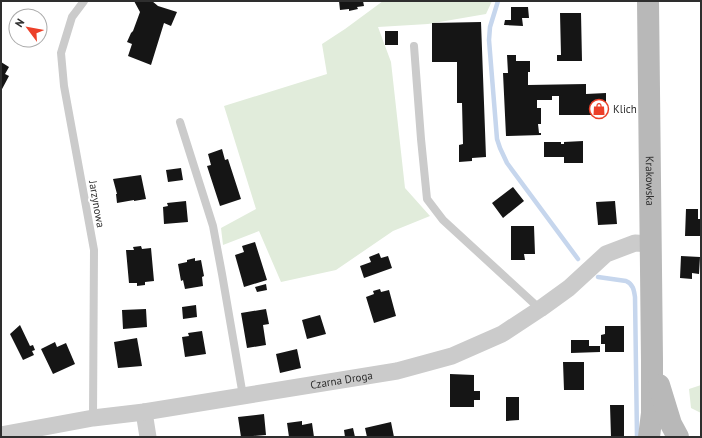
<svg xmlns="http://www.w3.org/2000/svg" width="702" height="438" viewBox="0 0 702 438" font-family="'PT Sans',sans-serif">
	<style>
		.green { fill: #e1ecdb }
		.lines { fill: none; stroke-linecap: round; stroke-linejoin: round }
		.stream { stroke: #c6d6ed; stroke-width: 4.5 }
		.building { fill: #151515 }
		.lane { stroke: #cbcbcb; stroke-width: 8 }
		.street { stroke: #cbcbcb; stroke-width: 17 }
		.secondary { stroke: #b8b8b8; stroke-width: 22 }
		.labels { text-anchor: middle; stroke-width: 4; stroke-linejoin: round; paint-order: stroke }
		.poi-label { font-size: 11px; fill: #2e2e2e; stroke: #fff; text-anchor: start }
		.street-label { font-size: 11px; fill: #2e2e2e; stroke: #fff }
	</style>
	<rect width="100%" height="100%" fill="#fff"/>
	<!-- green -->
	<path class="green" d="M383,1H492L486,14L428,24L378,27L391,62L405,188L430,216L393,231L336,270L281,282L259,231L223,245L221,228L256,209L224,106L327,74L322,44L345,29Z
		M701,385V413L691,408L689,389Z"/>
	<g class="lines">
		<!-- stream -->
		<path class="stream" d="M498,1L490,27L489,40L497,139L500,148L507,163L578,259
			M598,277L626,281C633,284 634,290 635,297L637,437"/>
	</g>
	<!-- building -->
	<path class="building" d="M134,1H152L158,6L177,12L171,26L164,23L151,65L128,56L132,44L127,42L131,33L133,31L140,12Z
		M339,1H363L364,6L357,7L358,9L349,11V9L340,10Z
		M511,7H528L529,18H522L523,26L504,25L505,20H511Z
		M560,13H581L582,61H557V55H561Z
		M481,22L486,157L472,158V161L459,162V145L463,144L462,103H457V62H432V23Z
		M385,31H398V45H385Z
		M507,55H516V61H530V72H528V85L586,84V94L606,93V115H559V96H552V100H537V108H541V124H538L539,133H541V135L506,136L503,73H508Z
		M1,62L9,67L5,74L9,76L1,91Z
		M583,141V163H564V157H544V142H561V144H564V142Z
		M222,149L225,160L228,159L241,199L220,206L207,166L211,165L208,154Z
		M181,168L183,180L168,182L166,170Z
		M141,175L146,199L134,201V200L117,203L116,194H117L113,179Z
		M513,187L524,201L503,218L492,203Z
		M186,201L188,222L164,224L163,207L168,206L167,203Z
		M615,201L617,224L598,225L596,202Z
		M686,209H698V219H701V236H685Z
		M511,226H534L535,254H524L525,260H511Z
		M255,242L267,280L244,287L235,255L244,252L242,246Z
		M141,246L142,249L151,248L154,281L145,282V285L137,286V283H129L126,250H134L133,247Z
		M379,253L381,258L388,256L392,268L364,278L360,266L371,262L369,257Z
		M681,256L700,257L699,274L692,273V279L680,278Z
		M195,258V261L201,260L204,276L202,277L203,286L185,289L183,280L181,281L178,264L187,262V260Z
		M266,284L267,290L257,292L255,287Z
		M380,289L381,292L389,290L396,316L374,323L366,297L374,294L373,291Z
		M196,305L197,317L183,319L182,307Z
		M146,309L147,327L123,329L122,310Z
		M266,309L269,324L263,325L266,345L247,348L241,313Z
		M320,315L326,334L307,339L302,320Z
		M20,325L30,346L33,345L35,350L32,351L34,355L23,360L10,334Z
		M605,326H624V352H605V344H601V335L605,334Z
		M202,331L206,354L185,357L182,337L189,336L188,333Z
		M137,338L142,366L118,368L114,342Z
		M571,340H589V346H600V352L571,353Z
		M55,342L57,347L66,343L75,364L53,374L41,349Z
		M297,349L301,368L280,373L276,354Z
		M563,362H584V390H564Z
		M450,374L474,375V391H480V400H474V407H450Z
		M506,397H519V420L506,421Z
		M610,405H624V437H611Z
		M264,414L266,435L241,437L238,417Z
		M302,421V425L312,423L314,437H289L287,423Z
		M391,422L394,437H367L365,428Z
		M353,428L355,437H345L344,430Z"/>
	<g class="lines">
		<!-- lane -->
		<path class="lane" d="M84,1L72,17L61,53L64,86L94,250L93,418
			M414,46L421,139L427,199L443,220L540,309
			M180,122L213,226L222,274L243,396"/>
		<!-- street -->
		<g class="street">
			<path d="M144,412L148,437"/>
			<path id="s1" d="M1,435L93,418L144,412L397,371L452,356L502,334L540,309L569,288L606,254L635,243L651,244"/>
		</g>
		<!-- secondary -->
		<g class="secondary">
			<path id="s2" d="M648,1L652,360V413L649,437"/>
			<path d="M659,385L671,424L678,437"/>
		</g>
	</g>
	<!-- icons -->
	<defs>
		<symbol id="shop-ring" viewBox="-11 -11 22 22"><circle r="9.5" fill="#fff" stroke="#ec4029" stroke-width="1.5"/><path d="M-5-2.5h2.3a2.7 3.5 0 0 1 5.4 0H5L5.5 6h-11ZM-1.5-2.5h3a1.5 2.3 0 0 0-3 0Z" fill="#ec4029"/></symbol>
	</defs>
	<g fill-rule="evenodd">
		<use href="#shop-ring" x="588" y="98" width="22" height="22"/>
	</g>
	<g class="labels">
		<!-- poi labels -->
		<g class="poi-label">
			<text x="613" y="113">Klich</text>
		</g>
		<!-- street labels -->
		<g class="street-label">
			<text dy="4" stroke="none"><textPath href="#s2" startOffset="180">Krakowska</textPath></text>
			<text transform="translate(97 204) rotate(80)" y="4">Jarzynowa</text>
			<text dy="4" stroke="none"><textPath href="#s1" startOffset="345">Czarna Droga</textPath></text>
		</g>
	</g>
	<!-- border -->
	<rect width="702" height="438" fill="none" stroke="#2e2e2e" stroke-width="4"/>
	<!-- north arrow -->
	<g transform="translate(28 28) rotate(302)"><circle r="19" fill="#ffffff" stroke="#ababab"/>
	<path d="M0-3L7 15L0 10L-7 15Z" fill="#ec4029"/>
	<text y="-6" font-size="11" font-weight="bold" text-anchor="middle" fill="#2e2e2e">N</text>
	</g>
</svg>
